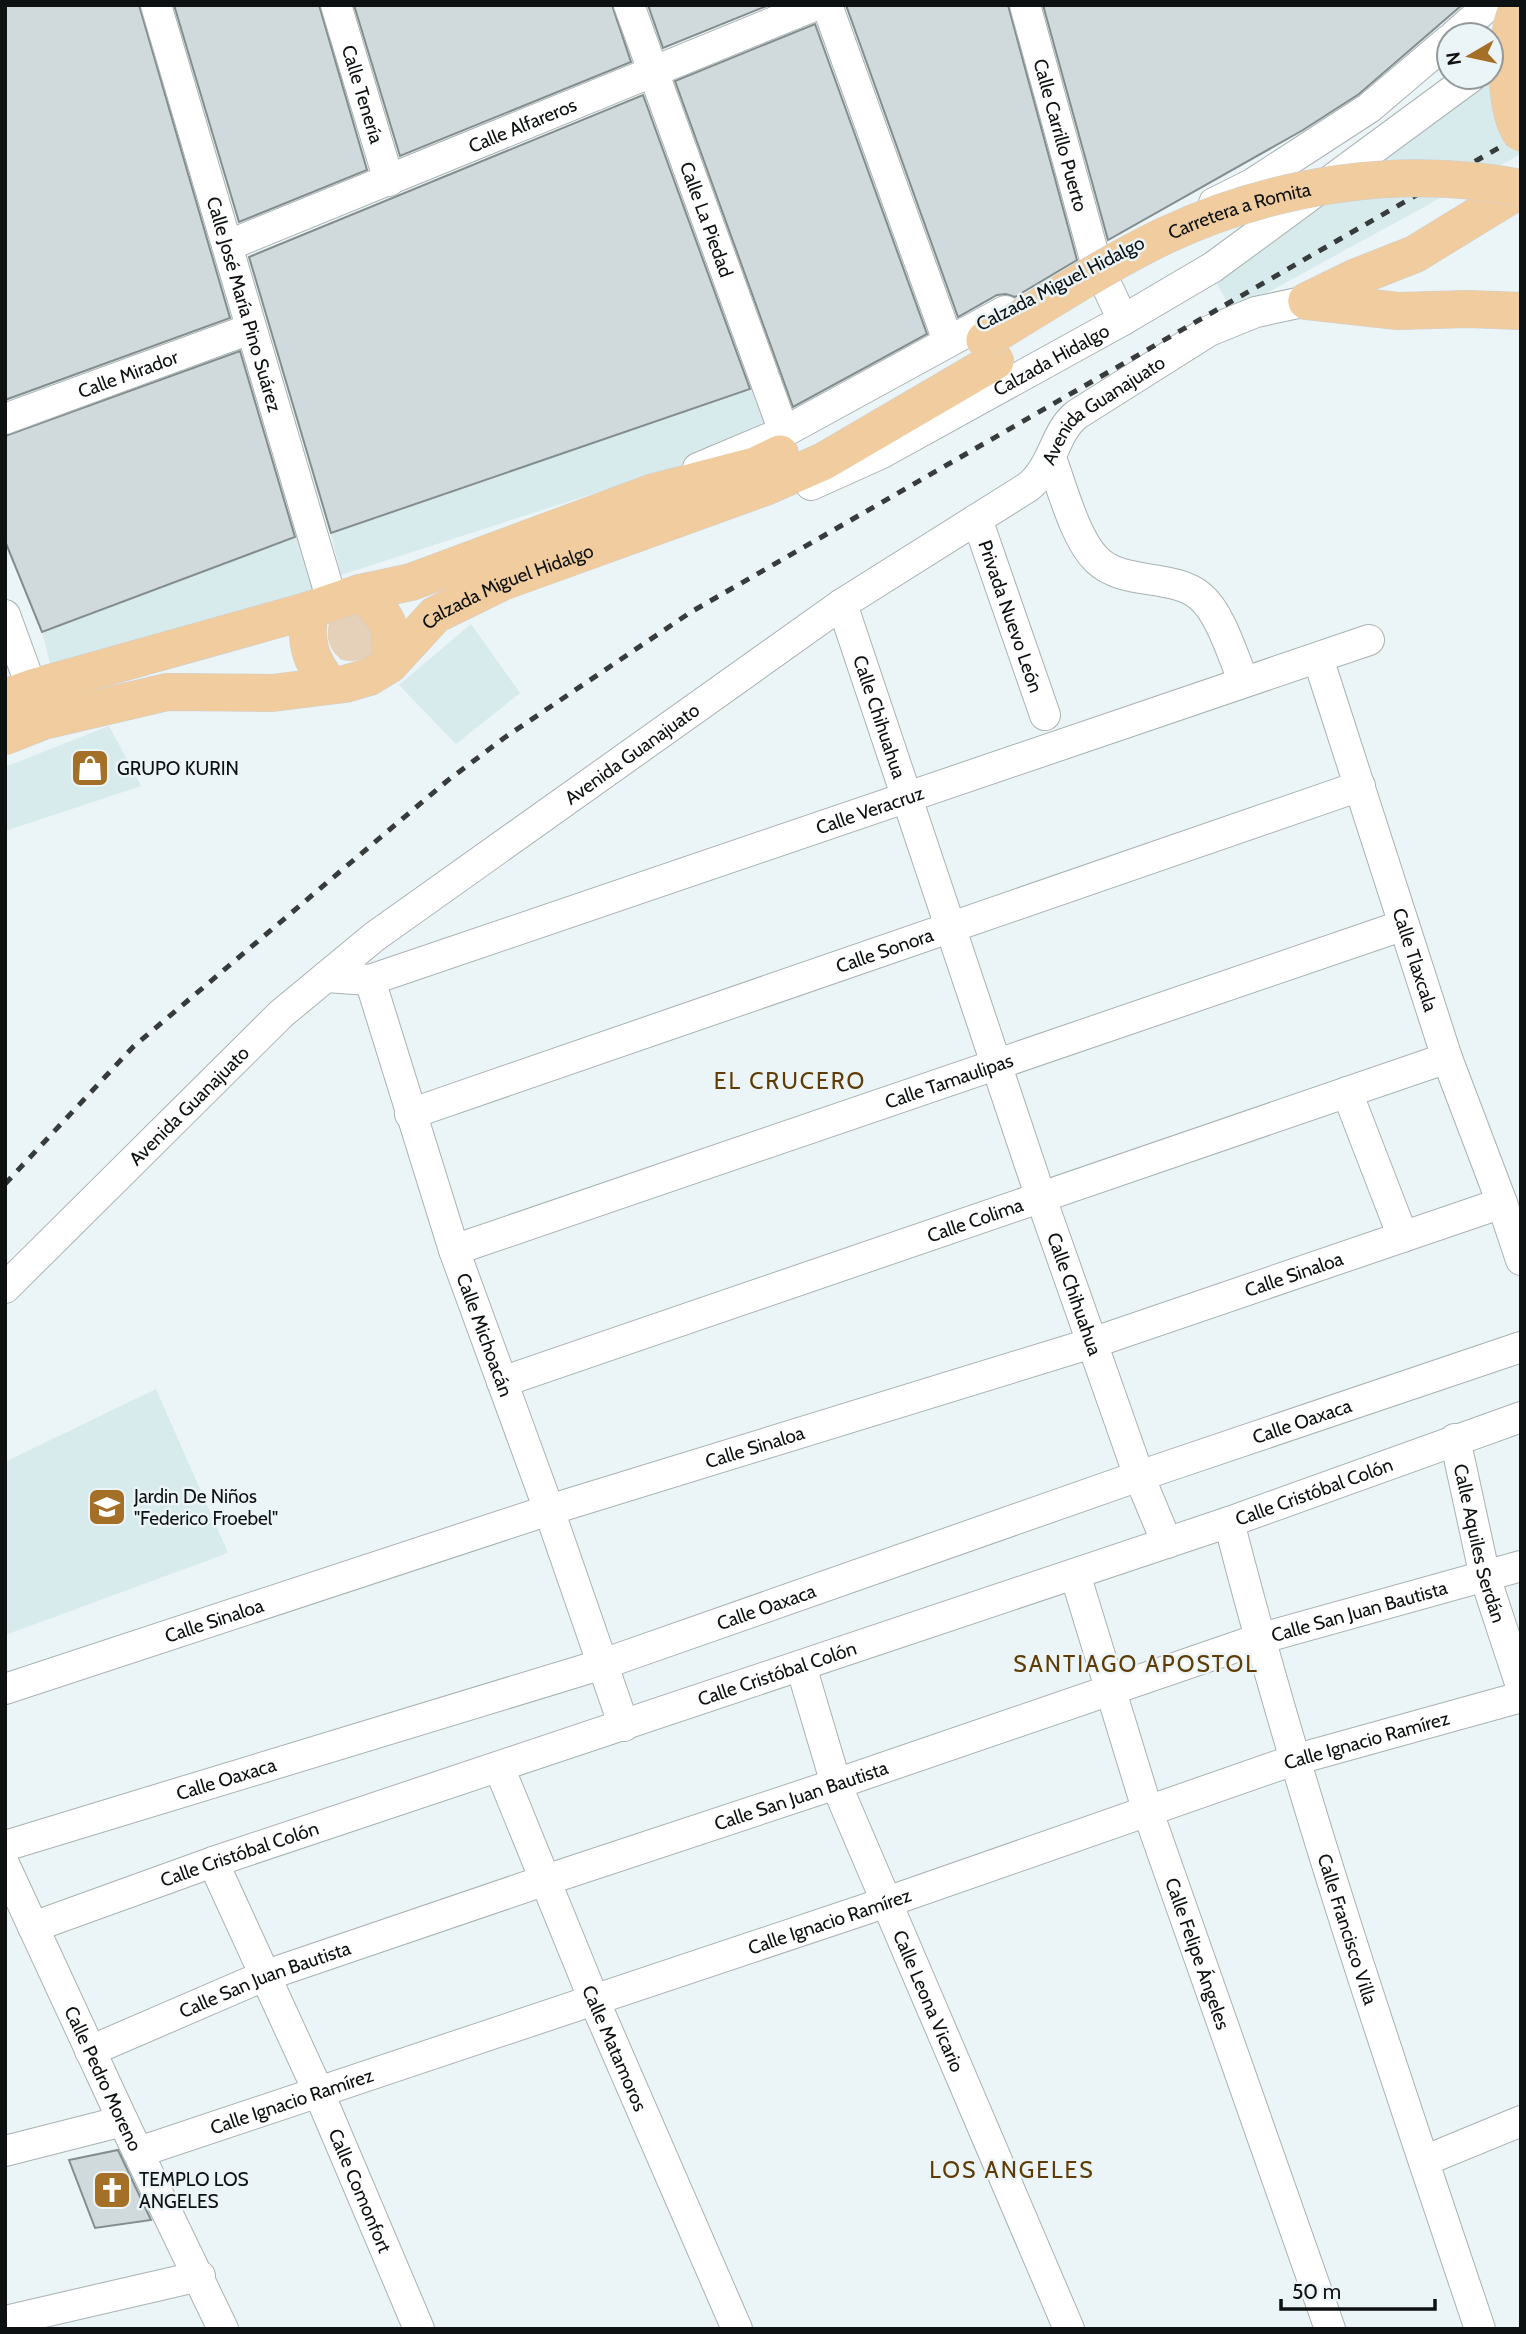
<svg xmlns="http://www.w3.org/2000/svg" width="1526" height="2334" viewBox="0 0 1526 2334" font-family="Cabin,sans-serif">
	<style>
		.built { fill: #d7eaec }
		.green { fill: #e5d1ba }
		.building { fill: #d0d9db; stroke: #848d8e; stroke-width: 2 }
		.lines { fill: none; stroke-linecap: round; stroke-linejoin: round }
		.minor-casing { stroke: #a9b2b3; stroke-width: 32 }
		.major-casing { stroke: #cfcfd0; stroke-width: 38 }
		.minor { stroke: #fff; stroke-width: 30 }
		.major { stroke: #f0cc9e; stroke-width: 37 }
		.rail { stroke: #373b3c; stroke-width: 5; stroke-dasharray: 9 9; stroke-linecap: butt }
		.major-bridge-casing { stroke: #cfcfd0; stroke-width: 38; stroke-linecap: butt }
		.major-bridge { stroke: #f0cc9e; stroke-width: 37 }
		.labels { text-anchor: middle; stroke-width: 5; stroke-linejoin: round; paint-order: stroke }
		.street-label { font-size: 19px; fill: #0e1112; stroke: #ebf4f6 }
		.poi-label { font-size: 19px; fill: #0e1112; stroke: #ebf4f6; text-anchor: start }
		.quarter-label { font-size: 23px; letter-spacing: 2px; fill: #5f3c05; stroke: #ebf4f6 }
	</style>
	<rect width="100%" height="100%" fill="#ebf4f6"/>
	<!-- built -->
	<path class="built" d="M1521,55V154L1232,312L1214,278Z
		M767,383L784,432L341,575L331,533Z
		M298,536L315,589L52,671L42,632Z
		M471,624L520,693L456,744L399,685Z
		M109,726L141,786L5,831V767Z
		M156,1389L228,1553L5,1635V1462Z"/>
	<!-- green -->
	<path class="green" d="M368,608L375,653C364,661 355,662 342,660C328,649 325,637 330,620Z"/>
	<!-- building -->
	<path class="building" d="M5,5H139L230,318L5,400Z
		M174,5H319L367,170L239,222Z
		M354,5H612L631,62L400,156Z
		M648,5H769L663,48Z
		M846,5H1008L1077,260L1015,297L1006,294L997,295L958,317Z
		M1043,5H1462L1359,94L1303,130L1108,240Z
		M815,24L927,334L793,407L675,81Z
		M643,95L750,389L331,533L249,257Z
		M240,351L295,537L42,632L5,541V436Z
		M118,2150L151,2220L95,2228L69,2160Z"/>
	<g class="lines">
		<defs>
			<g id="minor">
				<path id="s1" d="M156,5C216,203 272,403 332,601"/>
				<path id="s2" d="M336,5L389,181"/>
				<path id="s3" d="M629,5L784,432"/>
				<path d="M827,5L948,341"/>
				<path id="s4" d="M1025,5L1096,263L1123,320"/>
				<path d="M1455,35L1489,5"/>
				<path d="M1214,203L1252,184L1369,108L1449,40"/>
				<path id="s5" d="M229,245L816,5"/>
				<path id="s6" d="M5,419L250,329"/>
				<path d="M1051,458C1062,487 1075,539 1097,560C1123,586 1174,573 1201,597C1221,614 1233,657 1244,682"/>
				<path d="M698,468L784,432L1005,311"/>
				<path id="s7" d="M811,485L880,454L1123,320L1213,267L1471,77"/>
				<path id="s8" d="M977,519L1045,715"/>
				<path id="s9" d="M842,604L1041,1198L1139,1476L1167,1543"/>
				<path d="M5,615L39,708"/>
				<path id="s10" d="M1318,658L1447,1058L1502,1203L1521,1260"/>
				<path id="s11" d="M326,977L370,980L1369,640"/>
				<path id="s12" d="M370,980L454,1250L549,1510L624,1726"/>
				<path d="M1347,1092L1403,1237"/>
				<path id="s13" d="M410,1114L1360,786"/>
				<path id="s14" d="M454,1250L1404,925"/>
				<path id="s15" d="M5,1288L281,1014L374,937L842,604L1028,487C1054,466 1054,433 1076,415L1209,331L1256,312L1307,301"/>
				<path id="s16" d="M502,1382L1447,1058"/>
				<path id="s17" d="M1455,1439L1485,1577L1521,1686"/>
				<path id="s18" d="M1229,1522C1299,1795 1390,2062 1480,2329"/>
				<path id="s19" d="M1075,1574L1148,1812L1330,2329"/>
				<path id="s20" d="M801,1666L836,1784L1069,2329"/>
				<path id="s21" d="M5,1689L549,1510L1092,1343L1502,1203"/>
				<path id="s22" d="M499,1767L594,2000L737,2329"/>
				<path id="s23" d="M5,1846L603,1664L1139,1476L1521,1347"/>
				<path id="s24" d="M213,1862L319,2093L419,2329"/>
				<path id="s25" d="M5,1866L123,2121L223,2329"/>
				<path id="s26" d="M33,1927L213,1862L1229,1522L1521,1417"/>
				<path id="s27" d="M90,2051L264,1976L546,1880L836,1784L1259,1639L1521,1566"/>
				<path d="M5,2151L123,2121"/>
				<path id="s28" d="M139,2152L887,1902L1294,1760L1521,1697"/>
				<path d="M1424,2161L1521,2121"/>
				<path d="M5,2321L200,2276"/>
			</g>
			<g id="major">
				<path d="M1307,301L1354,278L1415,254L1521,189"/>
				<path d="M1307,301L1398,311L1468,309L1521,311"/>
				<path d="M360,593C389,617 393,625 390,664"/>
				<path d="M310,610C304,641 310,661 330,685"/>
				<path d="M5,698L32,688L310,610L360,593L411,582L651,493L755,466L780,454"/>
				<path id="s29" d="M5,736L43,721L167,692L272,693L345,684L369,677L390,664L435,615L502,582L765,487L824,461L995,361"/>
			</g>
		</defs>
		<!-- minor casing -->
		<use href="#minor" class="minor-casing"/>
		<!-- major casing -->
		<use href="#major" class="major-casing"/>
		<!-- minor -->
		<use href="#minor" class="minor"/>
		<!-- major -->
		<use href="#major" class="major"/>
		<!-- rail -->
		<path class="rail" d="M5,1184L133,1047L447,781L504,738L691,612L1521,135"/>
		<defs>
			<g id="major-bridge">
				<path d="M1520,5C1504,29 1503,110 1521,133"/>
				<path id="s30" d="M985,340C1044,305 1102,266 1164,236C1275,184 1401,165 1521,188"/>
			</g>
		</defs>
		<!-- major-bridge casing -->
		<use href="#major-bridge" class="major-bridge-casing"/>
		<!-- major-bridge -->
		<use href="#major-bridge" class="major-bridge"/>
	</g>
	<!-- icons -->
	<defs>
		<symbol id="shop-square" viewBox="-11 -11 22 22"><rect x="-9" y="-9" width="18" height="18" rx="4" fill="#a47028" stroke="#ebf4f6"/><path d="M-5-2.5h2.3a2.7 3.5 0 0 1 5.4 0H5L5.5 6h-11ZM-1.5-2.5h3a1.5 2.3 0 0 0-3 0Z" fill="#fff"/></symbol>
		<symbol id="school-square" viewBox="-11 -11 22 22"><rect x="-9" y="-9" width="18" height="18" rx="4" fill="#a47028" stroke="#ebf4f6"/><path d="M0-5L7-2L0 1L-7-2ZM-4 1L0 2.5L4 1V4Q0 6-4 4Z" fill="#fff"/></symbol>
		<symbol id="church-square" viewBox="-11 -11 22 22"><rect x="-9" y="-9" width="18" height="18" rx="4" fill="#a47028" stroke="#ebf4f6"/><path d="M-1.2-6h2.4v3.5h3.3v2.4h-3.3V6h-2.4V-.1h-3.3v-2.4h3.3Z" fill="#fff"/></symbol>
	</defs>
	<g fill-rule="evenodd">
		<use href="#shop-square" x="68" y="746" width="44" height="44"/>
		<use href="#school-square" x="85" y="1485" width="44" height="44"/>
		<use href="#church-square" x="90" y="2168" width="44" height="44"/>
	</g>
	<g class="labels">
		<!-- street labels -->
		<g class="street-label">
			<text dy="7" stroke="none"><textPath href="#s2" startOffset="93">Calle Tenería</textPath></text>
			<text dy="7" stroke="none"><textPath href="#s5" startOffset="317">Calle Alfareros</textPath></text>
			<text dy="7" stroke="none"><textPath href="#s4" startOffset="135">Calle Carrillo Puerto</textPath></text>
			<text dy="7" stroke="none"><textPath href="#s30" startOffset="287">Carretera a Romita</textPath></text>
			<text dy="7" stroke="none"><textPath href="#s3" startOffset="228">Calle La Piedad</textPath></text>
			<text transform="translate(1060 283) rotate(-27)" y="7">Calzada Miguel Hidalgo</text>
			<text dy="7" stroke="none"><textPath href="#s1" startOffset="312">Calle José María Pino Suárez</textPath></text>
			<text dy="7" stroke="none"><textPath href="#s7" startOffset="271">Calzada Hidalgo</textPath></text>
			<text dy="7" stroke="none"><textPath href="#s6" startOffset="131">Calle Mirador</textPath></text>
			<text dy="7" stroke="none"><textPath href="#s15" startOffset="1414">Avenida Guanajuato</textPath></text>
			<text dy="7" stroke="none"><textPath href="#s29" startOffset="541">Calzada Miguel Hidalgo</textPath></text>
			<text dy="7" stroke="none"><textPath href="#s8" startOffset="103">Privada Nuevo León</textPath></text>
			<text dy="7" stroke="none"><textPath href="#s9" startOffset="119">Calle Chihuahua</textPath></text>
			<text dy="7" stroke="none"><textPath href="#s15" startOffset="826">Avenida Guanajuato</textPath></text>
			<text dy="7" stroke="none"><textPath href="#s11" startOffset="572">Calle Veracruz</textPath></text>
			<text dy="7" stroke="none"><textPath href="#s13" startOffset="502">Calle Sonora</textPath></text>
			<text dy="7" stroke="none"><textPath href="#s10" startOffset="317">Calle Tlaxcala</textPath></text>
			<text dy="7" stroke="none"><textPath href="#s14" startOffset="523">Calle Tamaulipas</textPath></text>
			<text dy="7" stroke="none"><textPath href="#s15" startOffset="259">Avenida Guanajuato</textPath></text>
			<text dy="7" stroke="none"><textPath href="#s16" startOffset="500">Calle Colima</textPath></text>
			<text dy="7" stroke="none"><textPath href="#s21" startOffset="1354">Calle Sinaloa</textPath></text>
			<text dy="7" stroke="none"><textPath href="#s9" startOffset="728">Calle Chihuahua</textPath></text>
			<text dy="7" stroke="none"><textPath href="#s12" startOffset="373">Calle Michoacán</textPath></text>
			<text dy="7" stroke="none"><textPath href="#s23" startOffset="1365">Calle Oaxaca</textPath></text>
			<text dy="7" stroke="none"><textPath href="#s21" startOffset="788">Calle Sinaloa</textPath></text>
			<text dy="7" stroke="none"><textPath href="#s26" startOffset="1353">Calle Cristóbal Colón</textPath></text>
			<text dy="7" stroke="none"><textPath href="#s17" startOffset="107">Calle Aquiles Serdán</textPath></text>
			<text dy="7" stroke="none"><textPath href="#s23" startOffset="798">Calle Oaxaca</textPath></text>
			<text dy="7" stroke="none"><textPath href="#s27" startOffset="1344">Calle San Juan Bautista</textPath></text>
			<text dy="7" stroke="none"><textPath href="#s21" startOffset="220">Calle Sinaloa</textPath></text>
			<text dy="7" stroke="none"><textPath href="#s26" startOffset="786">Calle Cristóbal Colón</textPath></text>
			<text dy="7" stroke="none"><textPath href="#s28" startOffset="1295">Calle Ignacio Ramírez</textPath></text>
			<text dy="7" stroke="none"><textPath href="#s23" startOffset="231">Calle Oaxaca</textPath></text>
			<text dy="7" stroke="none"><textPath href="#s27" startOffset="756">Calle San Juan Bautista</textPath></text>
			<text dy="7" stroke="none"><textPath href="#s26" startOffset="219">Calle Cristóbal Colón</textPath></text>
			<text dy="7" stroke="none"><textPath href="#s28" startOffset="728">Calle Ignacio Ramírez</textPath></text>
			<text dy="7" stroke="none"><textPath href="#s18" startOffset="424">Calle Francisco Villa</textPath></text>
			<text dy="7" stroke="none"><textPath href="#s19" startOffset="399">Calle Felipe Ángeles</textPath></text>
			<text dy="7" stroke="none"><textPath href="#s27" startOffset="189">Calle San Juan Bautista</textPath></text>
			<text dy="7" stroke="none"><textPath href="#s20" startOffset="359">Calle Leona Vicario</textPath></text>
			<text dy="7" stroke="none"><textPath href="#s22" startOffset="304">Calle Matamoros</textPath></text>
			<text dy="7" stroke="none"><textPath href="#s25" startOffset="234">Calle Pedro Moreno</textPath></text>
			<text dy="7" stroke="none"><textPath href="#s28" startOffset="161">Calle Ignacio Ramírez</textPath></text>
			<text dy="7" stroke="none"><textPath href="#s24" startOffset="360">Calle Comonfort</textPath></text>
		</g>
		<!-- poi labels -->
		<g class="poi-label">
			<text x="117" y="775">GRUPO KURIN</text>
			<text x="134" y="1503">Jardin De Niños<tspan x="134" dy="22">"Federico Froebel"</tspan></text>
			<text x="139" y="2186">TEMPLO LOS<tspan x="139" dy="22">ANGELES</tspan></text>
		</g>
		<!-- quarter labels -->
		<g class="quarter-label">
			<text x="790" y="1089">EL CRUCERO</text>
			<text x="1136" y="1672">SANTIAGO APOSTOL</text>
			<text x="1012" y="2178">LOS ANGELES</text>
		</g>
	</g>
	<!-- border -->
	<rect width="1526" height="2334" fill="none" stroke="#0e1112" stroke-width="14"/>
	<!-- north arrow -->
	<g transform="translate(1470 56) rotate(261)"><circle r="33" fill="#ebf4f6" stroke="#93999b" stroke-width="2"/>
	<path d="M0-5L12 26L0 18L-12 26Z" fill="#a47028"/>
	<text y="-10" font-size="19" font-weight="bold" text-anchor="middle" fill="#0e1112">N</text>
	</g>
	<!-- scale -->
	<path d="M1281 2299v10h154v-10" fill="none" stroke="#0e1112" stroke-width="3.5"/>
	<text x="1292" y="2299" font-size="21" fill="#0e1112" stroke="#ebf4f6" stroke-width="5" paint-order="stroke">50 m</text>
</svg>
